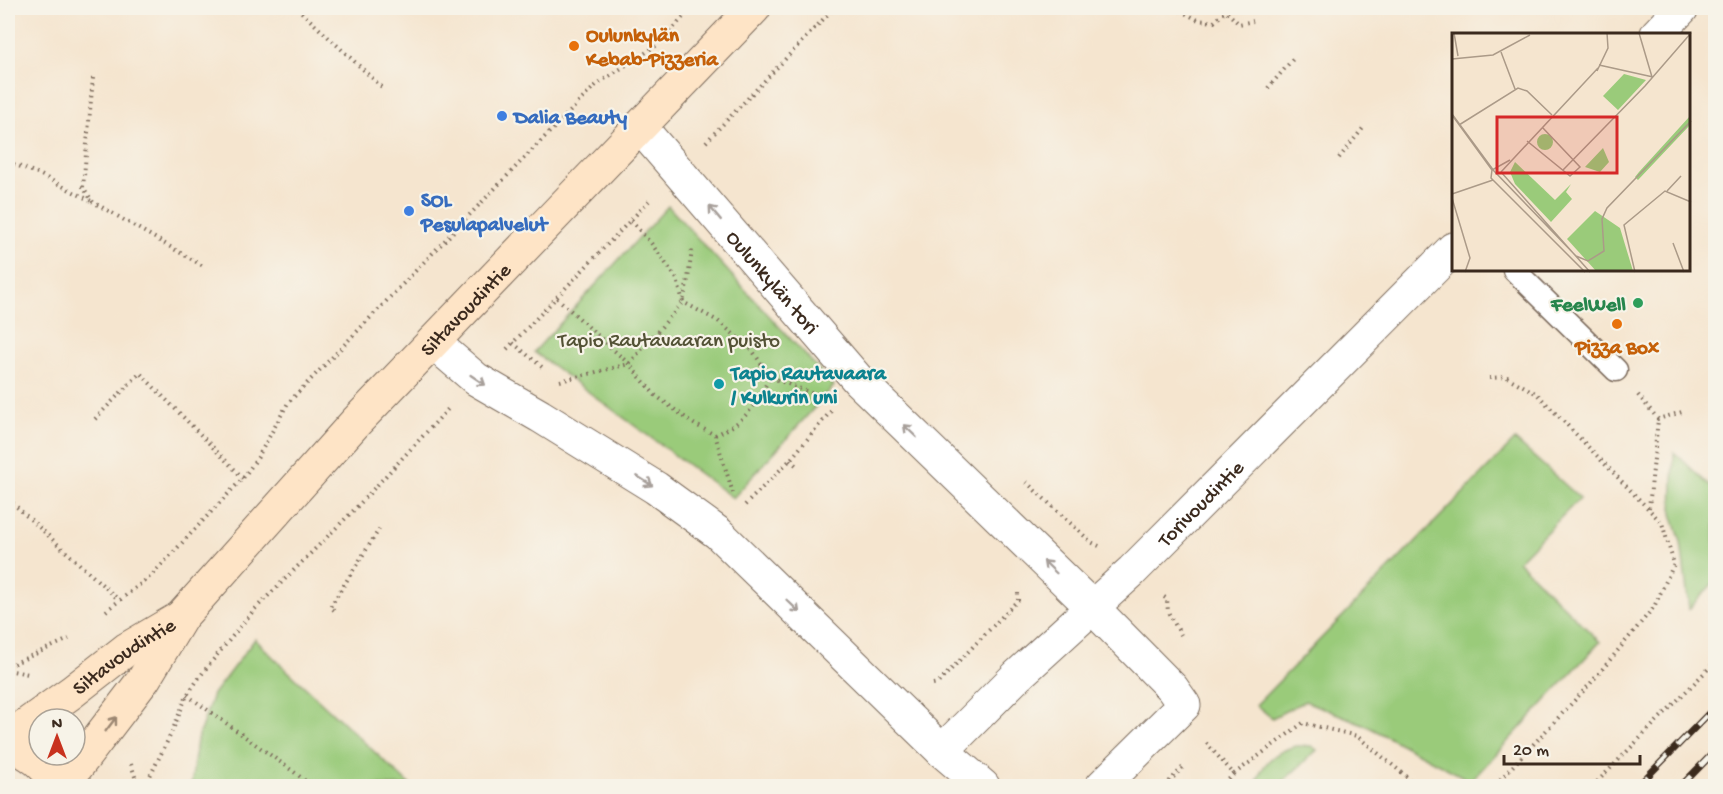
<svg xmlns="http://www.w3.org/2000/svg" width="1723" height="794" viewBox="0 0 1723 794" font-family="'Gochi Hand',sans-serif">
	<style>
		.green { fill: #9acb7a; stroke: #6a7a4c; stroke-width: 1.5 }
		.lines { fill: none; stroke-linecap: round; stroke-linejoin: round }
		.service-casing { stroke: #7c6b5c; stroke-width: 25 }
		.minor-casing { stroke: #7c6b5c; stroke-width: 35 }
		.secondary-casing { stroke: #7c6b5c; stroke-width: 35 }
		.path { stroke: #7c6b5c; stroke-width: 4; stroke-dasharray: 1.5 4.5; stroke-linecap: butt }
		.service { stroke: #fff; stroke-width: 22 }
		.minor { stroke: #fff; stroke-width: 33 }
		.secondary { stroke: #fee4c6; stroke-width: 33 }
		.rail-casing { stroke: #3b2a1e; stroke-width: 7 }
		.rail { stroke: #f7f3e8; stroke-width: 4.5; stroke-dasharray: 14; stroke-linecap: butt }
		.oneway { stroke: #a79f9a }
		.oneway2 { stroke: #9c8772 }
		.food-dot { fill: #e8710a; stroke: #f7f3e8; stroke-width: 2 }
		.shop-dot { fill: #3f7fe0; stroke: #f7f3e8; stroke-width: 2 }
		.leisure-dot { fill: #2e9e5b; stroke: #f7f3e8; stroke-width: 2 }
		.culture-dot { fill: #0f9aa8; stroke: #f7f3e8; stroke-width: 2 }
		.labels { text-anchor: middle; stroke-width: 4.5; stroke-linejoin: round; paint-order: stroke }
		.food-label { font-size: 21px; font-weight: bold; fill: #c56008; stroke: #f7f3e8; text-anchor: start }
		.shop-label { font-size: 21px; font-weight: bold; fill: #366cbe; stroke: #f7f3e8; text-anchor: start }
		.street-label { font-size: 21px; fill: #3b2a1e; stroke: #f7f3e8 }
		.leisure-label { font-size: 21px; font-weight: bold; fill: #27864d; stroke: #f7f3e8; text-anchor: end }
		.park-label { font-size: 21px; fill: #535235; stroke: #f7f3e8 }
		.culture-label { font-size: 21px; font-weight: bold; fill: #0d838f; stroke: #f7f3e8; text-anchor: start }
		.inset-road { fill: none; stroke: #ab9a88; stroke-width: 1.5 }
		.view { fill: #d62828; fill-opacity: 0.15; stroke: #d62828; stroke-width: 3 }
		.inset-edge { fill: none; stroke: #3b2a1e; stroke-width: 3 }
	</style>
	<rect width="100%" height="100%" fill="#f7f3e8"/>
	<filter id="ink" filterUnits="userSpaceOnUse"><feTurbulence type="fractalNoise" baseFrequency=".0167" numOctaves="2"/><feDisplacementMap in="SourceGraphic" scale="12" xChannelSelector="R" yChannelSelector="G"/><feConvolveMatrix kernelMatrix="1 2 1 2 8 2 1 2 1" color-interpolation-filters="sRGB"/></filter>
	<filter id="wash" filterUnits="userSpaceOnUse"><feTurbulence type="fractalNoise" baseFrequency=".008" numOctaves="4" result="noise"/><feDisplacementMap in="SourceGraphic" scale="24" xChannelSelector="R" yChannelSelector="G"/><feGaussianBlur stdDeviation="1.35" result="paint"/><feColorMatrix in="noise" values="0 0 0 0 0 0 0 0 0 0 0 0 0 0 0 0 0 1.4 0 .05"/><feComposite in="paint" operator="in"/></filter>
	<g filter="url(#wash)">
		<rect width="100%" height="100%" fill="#f5e5cf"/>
		<!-- green -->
		<path class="green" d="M668,206L834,386L733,498L534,352Z
			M1515,440L1580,498L1518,561L1600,642L1471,781L1363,724L1305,701L1272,718L1256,705Z
			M1674,452L1715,491V581L1689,609L1681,542L1672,514Z
			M255,639L275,659L411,786H191L197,740L213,694Z
			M1296,746H1311L1317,750L1278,786H1256C1261,764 1274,752 1296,746Z"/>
	</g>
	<g filter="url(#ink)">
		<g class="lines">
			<defs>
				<path id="service" d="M1514,270L1616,370"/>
				<g id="minor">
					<path d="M1657,34L1682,8"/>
					<path id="s1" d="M640,127L859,381L1092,607L1172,688L1184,705L1102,786"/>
					<path d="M433,342L476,379L540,416L656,488L718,533L942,751L983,786"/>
					<path id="s2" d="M942,751L1017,676L1132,571L1453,249"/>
				</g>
				<g id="secondary">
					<path id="s3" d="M8,738L72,692L127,649L178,619"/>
					<path d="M8,745C31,752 46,766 59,786"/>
					<path id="s4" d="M62,786L144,679L182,616L355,423L754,8"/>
				</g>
			</defs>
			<!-- service casing -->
			<use href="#service" class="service-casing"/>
			<!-- minor casing -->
			<use href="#minor" class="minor-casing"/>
			<!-- secondary casing -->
			<use href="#secondary" class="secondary-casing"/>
			<!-- path -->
			<path class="path" d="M297,8L384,89
				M1175,8L1198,20L1214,22L1226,11
				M1229,8L1226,11L1239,24L1253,21
				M670,32L691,8
				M93,78L83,187L93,202L203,266
				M1268,88L1293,59
				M706,142L834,8
				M1339,158L1364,127
				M8,162L37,173L93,202
				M631,221L651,243L677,279L683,302L718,321L752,350L770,377L816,395
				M557,298L629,364L655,395L694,424L715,435L733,493
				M513,343L542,367
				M507,349L649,201
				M1489,378L1507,377L1537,394L1662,523L1674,564L1654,607L1590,684L1494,786
				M560,381L629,364L683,302L688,279L692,250
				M1638,395L1658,419L1682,412
				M95,419L140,373L243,478
				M715,435C747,421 754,407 770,377
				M790,460L798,467
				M1026,482L1091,542L1099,546
				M8,499L119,600
				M745,505L790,460L831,411
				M1649,508L1658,419
				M1164,597L1167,599L1168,612L1181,635
				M334,610L330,607L380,528
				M106,611L152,575L243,478L258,457L288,403L535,147L597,84L659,44
				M8,666L69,639
				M8,670L28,674
				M933,684L938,683L1018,600V593
				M187,695L294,772L312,786
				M1206,743L1234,774L1222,786
				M131,764L138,786
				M1234,774L1303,723L1357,736L1418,786
				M145,786L171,734L187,695L204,671L254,610L353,511L449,408
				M1165,786L1183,767
				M1593,786L1716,661"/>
			<!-- service -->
			<use href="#service" class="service"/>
			<!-- minor -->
			<use href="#minor" class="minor"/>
			<!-- secondary -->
			<use href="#secondary" class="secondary"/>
			<defs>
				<path id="rail" d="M1638,786L1716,706
					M1681,786L1716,750"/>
			</defs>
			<!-- rail casing -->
			<use href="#rail" class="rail-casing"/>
			<!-- rail -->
			<use href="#rail" class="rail"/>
		</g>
		<!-- one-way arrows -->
		<defs><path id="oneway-shaft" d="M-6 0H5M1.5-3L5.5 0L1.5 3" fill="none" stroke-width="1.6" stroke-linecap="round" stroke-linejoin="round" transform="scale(1.5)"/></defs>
		<g class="oneway">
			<use href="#oneway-shaft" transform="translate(715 213) rotate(-130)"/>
			<use href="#oneway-shaft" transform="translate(478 380) rotate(34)"/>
			<use href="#oneway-shaft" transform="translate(910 431) rotate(-136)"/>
			<use href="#oneway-shaft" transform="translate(645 481) rotate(32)"/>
			<use href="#oneway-shaft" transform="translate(1050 567) rotate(-136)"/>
			<use href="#oneway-shaft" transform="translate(793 606) rotate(44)"/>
		</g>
		<use class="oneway2" href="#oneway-shaft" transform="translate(111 724) rotate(-53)"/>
	</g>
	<!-- markers -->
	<g class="food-dot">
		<circle cx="574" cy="46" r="6"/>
		<circle cx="1617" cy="324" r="6"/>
	</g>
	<g class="shop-dot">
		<circle cx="502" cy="116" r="6"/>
		<circle cx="409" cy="211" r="6"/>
	</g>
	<circle class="leisure-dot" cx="1638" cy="303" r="6"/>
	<circle class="culture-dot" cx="719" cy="384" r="6"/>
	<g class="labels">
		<!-- food labels -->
		<g class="food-label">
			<text x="586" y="41">Oulunkylän<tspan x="586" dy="24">Kebab-Pizzeria</tspan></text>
			<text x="1617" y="353" text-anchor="middle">Pizza Box</text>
		</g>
		<!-- shop labels -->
		<g class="shop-label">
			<text x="514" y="123">Dalia Beauty</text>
			<text x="421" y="206">SOL<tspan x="421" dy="24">Pesulapalvelut</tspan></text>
		</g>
		<!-- street labels -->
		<g class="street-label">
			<text dy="7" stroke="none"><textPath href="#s1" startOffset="204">Oulunkylän tori</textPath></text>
			<text dy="7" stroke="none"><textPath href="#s4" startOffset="626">Siltavoudintie</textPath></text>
			<text dy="7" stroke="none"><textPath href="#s2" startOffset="358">Torivoudintie</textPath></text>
			<text dy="7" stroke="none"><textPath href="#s3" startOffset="142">Siltavoudintie</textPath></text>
		</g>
		<!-- leisure labels -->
		<g class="leisure-label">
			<text x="1626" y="310">FeelWell</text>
		</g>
		<!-- park labels -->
		<g class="park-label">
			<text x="669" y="346">Tapio Rautavaaran puisto</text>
		</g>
		<!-- culture labels -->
		<g class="culture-label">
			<text x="731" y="379">Tapio Rautavaara<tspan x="731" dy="24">/ Kulkurin uni</tspan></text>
		</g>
	</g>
	<!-- overview -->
	<g transform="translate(1452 33)">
		<rect width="238" height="238" fill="#f5e5cf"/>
		<path d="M172,41L194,47L166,77L151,63ZM238,83V92L186,147L183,144L187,139ZM85 109a8 8 0 1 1 16 0a8 8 0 1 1-16 0ZM151,115L157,129L148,139L133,134ZM63,129L103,167L119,151L114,159L120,166L99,189L63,151L58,139ZM143,178L168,195L181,238H144L115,206Z" fill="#9acb7a"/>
		<path class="inset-road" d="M2,0L6,23M187,0L200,44M49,19L63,56M0,26L41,22L78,2M147,32L201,44M145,38L156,15L155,0M0,81L42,138L124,223L136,228L152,218L150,186L155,175L239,88M0,82L40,137M7,92L66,55L75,58L100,82M75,108L118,143L128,134L90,94M58,127L40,137L39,145L133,239M111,137L193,53L239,0M49,139L146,35M49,139L138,239M215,158L229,143M0,161L41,147M0,165L18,225L13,239M221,210L232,239M183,239L172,192L213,158L239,169"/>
		<path class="view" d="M45,84H165V140H45Z"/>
		<rect width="238" height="238" class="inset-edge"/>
	</g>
	<!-- margin -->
	<rect width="1723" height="794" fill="none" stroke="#f7f3e8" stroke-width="30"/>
	<!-- north arrow -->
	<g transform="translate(57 737)"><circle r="28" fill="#f7f3e8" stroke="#aca397" stroke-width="1.5"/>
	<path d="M0-4.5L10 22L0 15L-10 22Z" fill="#c8321e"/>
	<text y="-9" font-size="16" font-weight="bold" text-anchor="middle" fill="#3b2a1e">N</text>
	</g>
	<!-- scale -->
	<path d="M1504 755v9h136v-9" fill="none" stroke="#3b2a1e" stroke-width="3"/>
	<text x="1513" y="755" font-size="18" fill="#3b2a1e" stroke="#f7f3e8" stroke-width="4.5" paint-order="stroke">20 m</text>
</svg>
